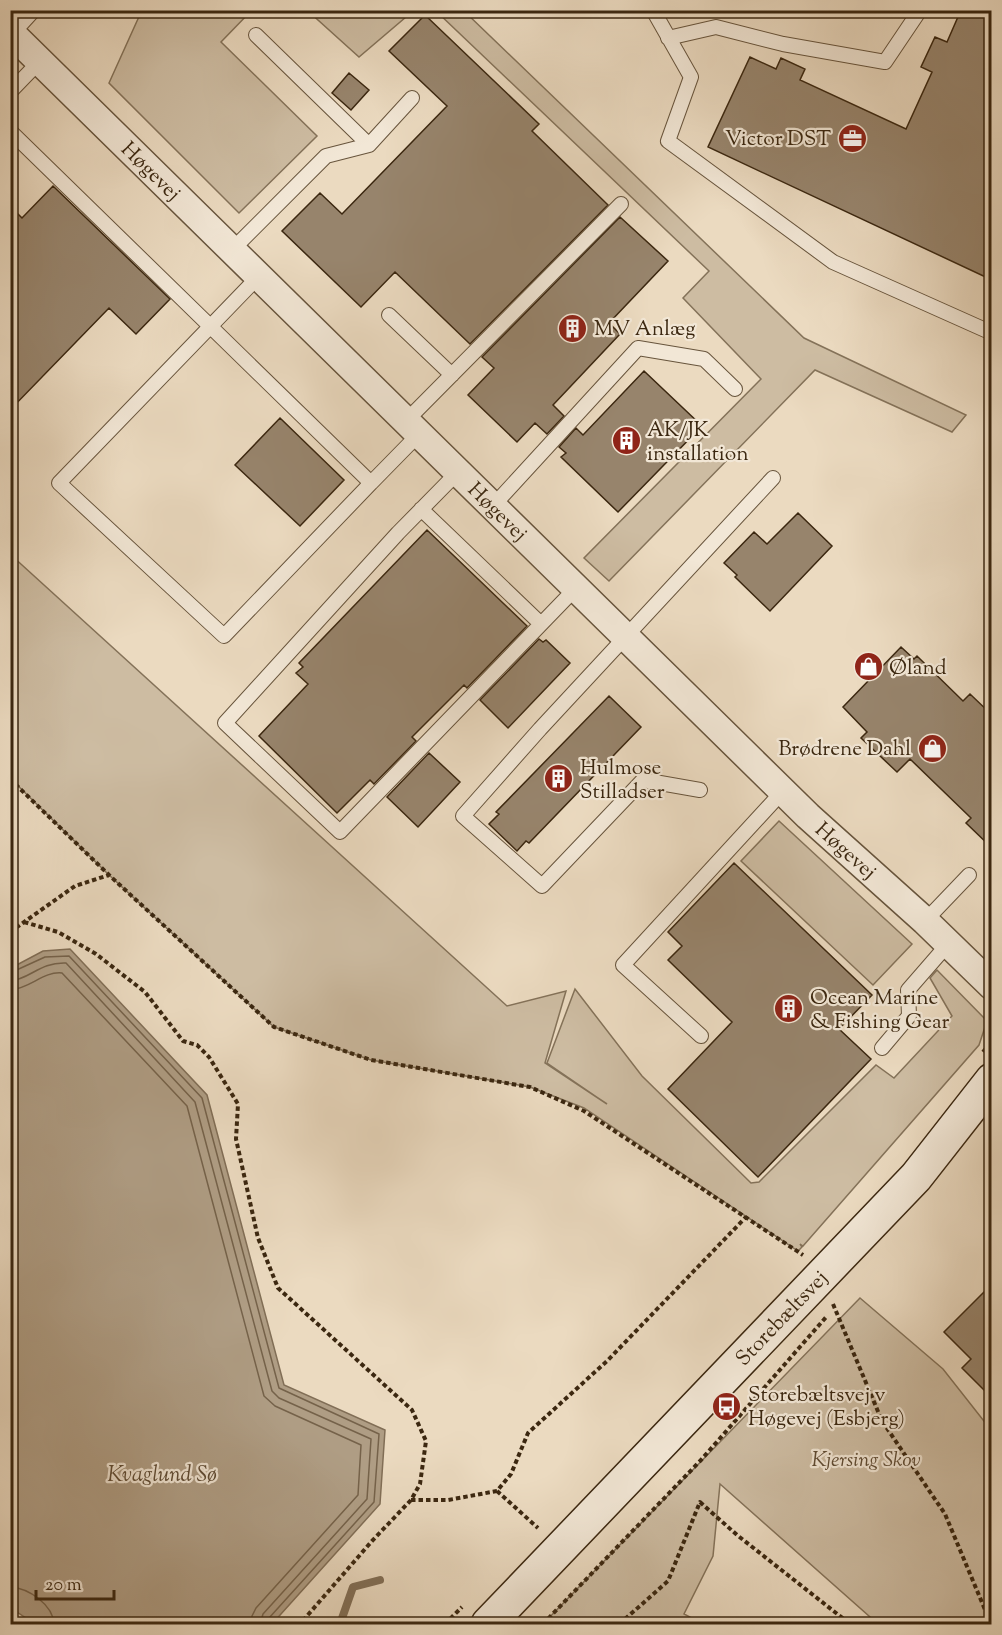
<svg xmlns="http://www.w3.org/2000/svg" width="1002" height="1635" viewBox="0 0 1002 1635" font-family="'Sorts Mill Goudy',serif">
	<style>
		.green { fill: #cdbca2; stroke: #847259; stroke-width: 1.5 }
		.water { fill: #af9d84; stroke: #816e56; stroke-width: 1.5 }
		.lines { fill: none; stroke-linecap: round; stroke-linejoin: round }
		.shore { stroke: #75624a; stroke-width: 1.5 }
		.stream { stroke: #816e56; stroke-width: 8 }
		.building { fill: #97846c; stroke: #3b2710; stroke-width: 1.5 }
		.lane-casing { stroke: #67543c; stroke-width: 16 }
		.street-casing { stroke: #67543c; stroke-width: 30 }
		.secondary-casing { stroke: #3b2710; stroke-width: 36 }
		.path { stroke: #3b2710; stroke-width: 4; stroke-dasharray: 4.5 3; stroke-linecap: butt }
		.lane { stroke: #f2e7d6; stroke-width: 14 }
		.street { stroke: #f2e7d6; stroke-width: 27 }
		.secondary { stroke: #f2e7d6; stroke-width: 33 }
		.labels { text-anchor: middle; stroke-width: 4.5; stroke-linejoin: round; paint-order: stroke }
		.poi-label { font-size: 21px; fill: #3b2710; stroke: #f2e7d6; text-anchor: start }
		.street-label { font-size: 21px; fill: #3b2710; stroke: #f2e7d6 }
		.park-label { font-size: 21px; font-style: italic; fill: #604c34; stroke: #f2e7d6 }
		.water-label { font-size: 22px; font-style: italic; fill: #5e4a33; stroke: #f2e7d6 }
	</style>
	<rect width="100%" height="100%" fill="#ebdac0"/>
	<filter id="stains"><feTurbulence type="fractalNoise" baseFrequency=".00333" numOctaves="4"/><feColorMatrix values="0 0 0 0 .2 0 0 0 0 .09 0 0 0 0 .02 0 0 0 .5 -.17"/></filter>
	<radialGradient id="worn" r=".72"><stop offset=".6" stop-color="#630" stop-opacity="0"/><stop offset="1" stop-color="#630" stop-opacity=".3"/></radialGradient>
	<!-- green -->
	<path class="green" d="M142,10L251,11L221,42L317,136L239,213L109,83Z
		M308,11H413L359,57Z
		M436,11H464L804,338L966,415L952,432L815,370L609,581L584,558L761,379L683,298L709,271Z
		M11,555L507,1006L566,991L545,1063L607,1104L547,1063L575,989L642,1076L751,1183L759,1182L876,1065L894,1078L952,1016L930,978L937,970L987,1021L979,1045L803,1246L800,1244L802,1247L798,1251L584,1108L530,1087L371,1060L274,1027L109,875L11,779Z
		M779,821L912,944L873,985L741,861Z
		M860,1298L943,1369L991,1430V1624H878L720,1484L713,1556L684,1614L703,1624H543Z"/>
	<!-- water -->
	<path class="water" d="M70,949L207,1095L284,1385L385,1430L380,1504L272,1624H35L11,1608V968L43,951Z"/>
	<g class="lines">
		<!-- shore -->
		<path class="shore" d="M10,973L45,957L69,956L202,1098L279,1388L379,1434L374,1502L269,1618L268,1624
			M10,981C31,979 39,962 66,963L195,1102L272,1391L279,1398L371,1439L367,1499L263,1614L260,1624
			M10,990C30,989 43,971 62,973L187,1106L264,1396L275,1406L361,1445L358,1495L256,1608L252,1616L251,1624
			M10,1587C29,1588 53,1605 54,1624"/>
		<!-- stream -->
		<path class="stream" d="M340,1624L353,1587L380,1580"/>
	</g>
	<!-- building -->
	<path class="building" d="M961,10H992V280L708,147L750,57L776,69L781,58L805,69L800,80L906,129L932,72L921,67L935,37L947,42Z
		M425,15L539,124L532,131L608,205L470,344L395,272L361,307L282,231L320,193L342,214L447,106L389,51Z
		M349,73L369,90L351,110L332,93Z
		M53,186L170,299L136,334L109,308L10,410V206L22,218Z
		M620,217L668,261L609,323L620,334L553,405L564,416L547,434L535,423L517,442L468,395L494,368L482,357Z
		M644,371L702,426L618,512L561,457L566,453L559,447L576,428L583,435Z
		M280,418L344,480L300,526L235,465Z
		M798,513L832,546L770,611L735,577L737,575L724,563L754,532L767,544Z
		M427,530L527,626L467,688L464,685L412,737L416,741L374,784L370,780L337,813L259,736L308,684L296,673L303,667L299,663Z
		M539,639L543,642L546,640L570,663L508,728L480,700Z
		M901,647L914,659L917,656L963,701L970,694L992,715V848L966,823L971,818L910,759L897,772L861,738L867,732L843,707Z
		M609,696L641,727L529,843L526,841L517,851L489,824L499,814L496,812Z
		M429,753L460,782L418,827L387,797Z
		M734,863L872,995L839,1029L871,1059L758,1177L668,1089L732,1022L668,960L682,946L668,932Z
		M992,1284V1398L962,1368L971,1359L944,1332Z"/>
	<g class="lines">
		<defs>
			<path id="lane" d="M653,10L691,77L668,141L833,262L992,333
				M12,34L34,10
				M256,35L369,145
				M668,38L716,27L783,44L885,62L920,10
				M10,92L40,61
				M10,131L371,483L419,434
				M232,250L326,156L369,145L412,98
				M259,276L59,483L224,636L371,483
				M389,315L452,375
				M406,421L621,204
				M458,472L398,533L225,723L340,832L576,588
				M493,506L638,348L704,359L735,389
				M421,509L541,624
				M700,790L643,780L542,886L463,816L540,729L773,478
				M925,921L969,875
				M701,1036L623,965L783,791
				M882,1048L909,1016L908,990L948,944"/>
			<g id="street">
				<path id="s1" d="M10,32L808,816L925,921L992,986"/>
			</g>
			<g id="secondary">
				<path id="s2" d="M488,1624L916,1177L992,1080"/>
			</g>
		</defs>
		<!-- lane casing -->
		<use href="#lane" class="lane-casing"/>
		<!-- street casing -->
		<use href="#street" class="street-casing"/>
		<!-- secondary casing -->
		<use href="#secondary" class="secondary-casing"/>
		<!-- path -->
		<path class="path" d="M10,779L109,875L274,1027L371,1060L530,1087L584,1111L803,1255
			M24,922L58,932L96,954L145,992L183,1041L197,1045L209,1057L238,1104L236,1139L258,1238L278,1288L412,1410L426,1441L420,1484L411,1500L372,1541L300,1624
			M10,932L75,886L109,875
			M983,1052L992,1041
			M833,1304L882,1421L945,1514L991,1624
			M497,1491L538,1528
			M411,1500H448L497,1491L511,1474L528,1433L607,1361L746,1217
			M445,1624L462,1607
			M543,1624L701,1460L827,1316
			M611,1624L624,1620L668,1581L700,1502L737,1535L850,1624"/>
		<!-- lane -->
		<use href="#lane" class="lane"/>
		<!-- street -->
		<use href="#street" class="street"/>
		<!-- secondary -->
		<use href="#secondary" class="secondary"/>
	</g>
	<!-- icons -->
	<defs>
		<symbol id="office-disc" viewBox="-11 -11 22 22"><circle r="9.5" fill="#8f2418" stroke="#f2e7d6"/><path d="M-6-3h4V-5.5h4V-3h4V5H-6ZM-1-4.5V-3h2v-1.5ZM-6 0V1H6V0Z" fill="#fff"/></symbol>
		<symbol id="building-disc" viewBox="-11 -11 22 22"><circle r="9.5" fill="#8f2418" stroke="#f2e7d6"/><path d="M-4-6H4V6H1V3H-1V6H-4ZM-2.5-4.3h1.7v1.8h-1.7ZM.8-4.3h1.7v1.8H.8ZM-2.5-1h1.7V.8h-1.7ZM.8-1h1.7V.8H.8Z" fill="#fff"/></symbol>
		<symbol id="shop-disc" viewBox="-11 -11 22 22"><circle r="9.5" fill="#8f2418" stroke="#f2e7d6"/><path d="M-5-2.5h2.3a2.7 3.5 0 0 1 5.4 0H5L5.5 6h-11ZM-1.5-2.5h3a1.5 2.3 0 0 0-3 0Z" fill="#fff"/></symbol>
		<symbol id="bus-disc" viewBox="-11 -11 22 22"><circle r="9.5" fill="#8f2418" stroke="#f2e7d6"/><path d="M-5-6H5V4H4V6H2V4H-2V6H-4V4H-5ZM-3.5-4V0h7V-4ZM-3.5 1.2v1.5H-2V1.2ZM2 1.2v1.5H3.5V1.2Z" fill="#fff"/></symbol>
	</defs>
	<g fill-rule="evenodd">
		<use href="#office-disc" x="836" y="122" width="33" height="33"/>
		<use href="#building-disc" x="556" y="312" width="33" height="33"/>
		<use href="#building-disc" x="610" y="424" width="33" height="33"/>
		<use href="#shop-disc" x="852" y="650" width="33" height="33"/>
		<use href="#shop-disc" x="916" y="732" width="33" height="33"/>
		<use href="#building-disc" x="542" y="762" width="33" height="33"/>
		<use href="#building-disc" x="772" y="992" width="33" height="33"/>
		<use href="#bus-disc" x="710" y="1390" width="33" height="33"/>
	</g>
	<g class="labels">
		<!-- poi labels -->
		<g class="poi-label">
			<text x="831" y="145" text-anchor="end">Victor DST</text>
			<text x="594" y="335">MV Anlæg</text>
			<text x="647" y="436">AK/JK<tspan x="647" dy="24">installation</tspan></text>
			<text x="889" y="674">Øland</text>
			<text x="911" y="755" text-anchor="end">Brødrene Dahl</text>
			<text x="580" y="774">Hulmose<tspan x="580" dy="24">Stilladser</tspan></text>
			<text x="810" y="1004">Ocean Marine<tspan x="810" dy="24">&amp; Fishing Gear</tspan></text>
			<text x="748" y="1401">Storebæltsvej v<tspan x="748" dy="24">Høgevej (Esbjerg)</tspan></text>
		</g>
		<!-- street labels -->
		<g class="street-label">
			<text dy="7" stroke="none"><textPath href="#s1" startOffset="198">Høgevej</textPath></text>
			<text dy="7" stroke="none"><textPath href="#s1" startOffset="684">Høgevej</textPath></text>
			<text dy="7" stroke="none"><textPath href="#s1" startOffset="1170">Høgevej</textPath></text>
			<text dy="7" stroke="none"><textPath href="#s2" startOffset="424">Storebæltsvej</textPath></text>
		</g>
		<!-- park labels -->
		<g class="park-label">
			<text x="866" y="1466">Kjersing Skov</text>
		</g>
		<!-- water labels -->
		<g class="water-label">
			<text x="162" y="1481">Kvaglund Sø</text>
		</g>
	</g>
	<!-- margin -->
	<rect width="1002" height="1635" fill="none" stroke="#ebdac0" stroke-width="36"/>
	<rect x="12" y="12" width="978" height="1611" fill="none" stroke="#3b2710" stroke-width="3"/>
	<rect x="18" y="18" width="966" height="1599" fill="none" stroke="#3b2710" stroke-width="1.5"/>
	<!-- scale -->
	<path d="M36 1590v9h78v-9" fill="none" stroke="#3b2710" stroke-width="3"/>
	<text x="45" y="1590" font-size="18" fill="#3b2710" stroke="#f2e7d6" stroke-width="4.5" paint-order="stroke">20 m</text>
	<rect width="100%" height="100%" filter="url(#stains)"/>
	<rect width="100%" height="100%" fill="url(#worn)"/>
</svg>
